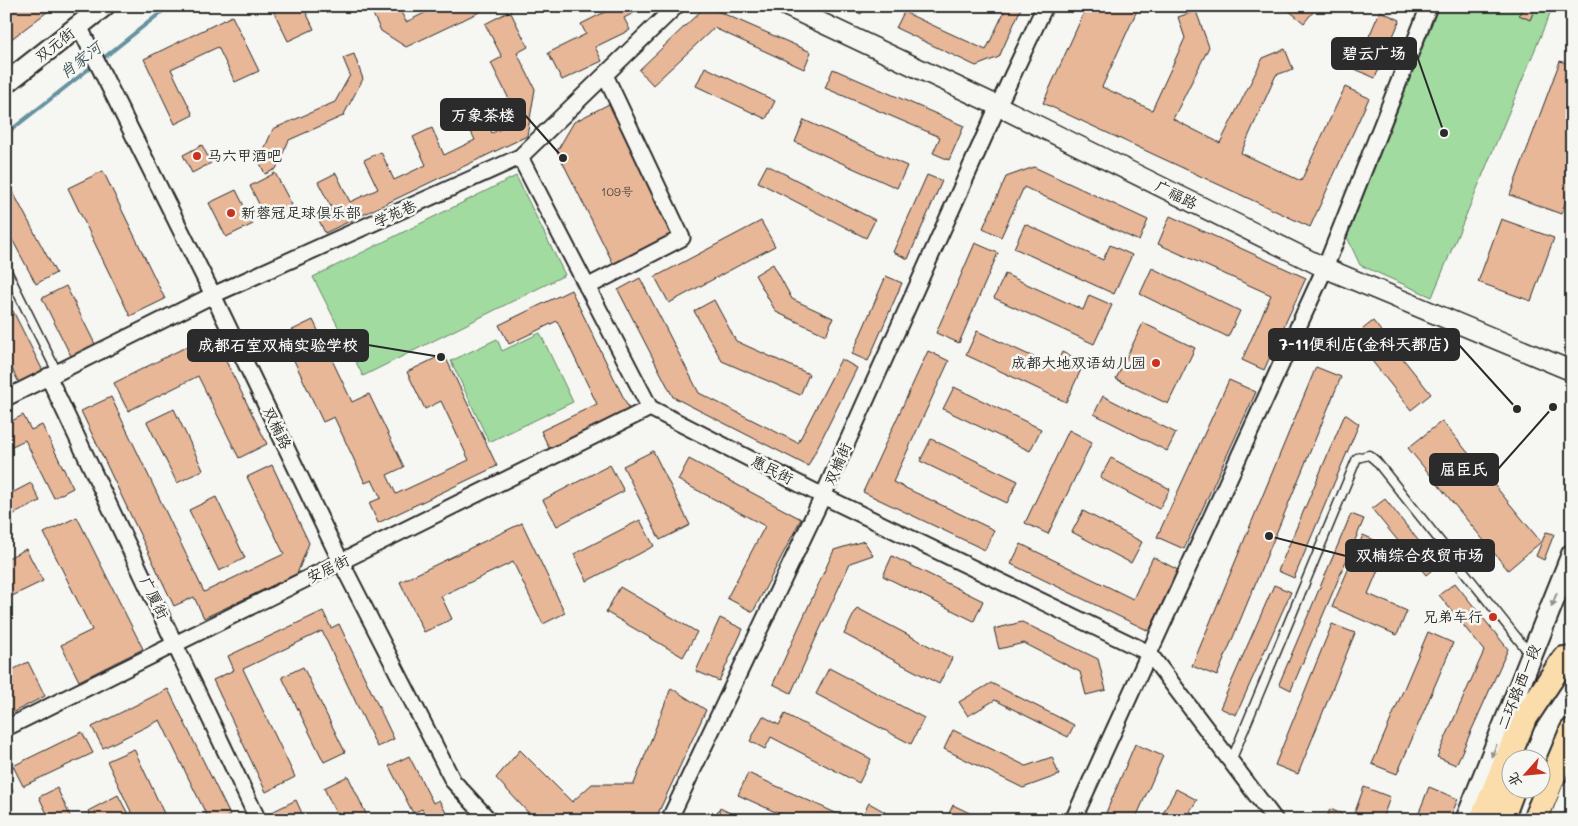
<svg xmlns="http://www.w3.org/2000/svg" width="1578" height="826" viewBox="0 0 1578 826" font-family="Mali,'LXGW WenKai TC',sans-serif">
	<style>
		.green { fill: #a1dba0; stroke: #668366 }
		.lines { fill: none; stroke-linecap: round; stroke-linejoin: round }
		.stream { stroke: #65929f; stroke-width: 4 }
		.building { fill: #e7b798; stroke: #2b2b2b }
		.service-casing { stroke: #2b2b2b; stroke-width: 11 }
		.minor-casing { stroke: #2b2b2b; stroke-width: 19 }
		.tertiary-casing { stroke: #2b2b2b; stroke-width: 22 }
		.secondary-casing { stroke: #2b2b2b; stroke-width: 24 }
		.trunk-casing { stroke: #2b2b2b; stroke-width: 28 }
		.service { stroke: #f6f6f2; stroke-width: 8 }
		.minor { stroke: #f6f6f2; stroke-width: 15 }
		.tertiary { stroke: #f6f6f2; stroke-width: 19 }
		.secondary { stroke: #f6f6f2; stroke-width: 20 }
		.trunk { stroke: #faddab; stroke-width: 24 }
		.oneway { fill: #90908e }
		.poi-dot { fill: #c8321e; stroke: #f6f6f2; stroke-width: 2 }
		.labels { text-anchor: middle; stroke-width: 5; stroke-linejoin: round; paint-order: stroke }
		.number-label { font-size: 12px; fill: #5a4e46 }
		.street-label { font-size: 15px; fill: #2b2b2b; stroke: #f6f6f2 }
		.poi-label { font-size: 15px; fill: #2b2b2b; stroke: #f6f6f2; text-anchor: start }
		.water-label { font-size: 16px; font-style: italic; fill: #43565c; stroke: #f6f6f2 }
		.leader { fill: none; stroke: #2b2b2b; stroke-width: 2 }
		.callout-dot { fill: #2b2b2b; stroke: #f6f6f2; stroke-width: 2 }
		.callout { fill: #2b2b2b; stroke: #2b2b2b; stroke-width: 2 }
		.callout-label { font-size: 16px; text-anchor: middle; font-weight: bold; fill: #fff }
	</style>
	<rect width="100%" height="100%" fill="#f6f6f2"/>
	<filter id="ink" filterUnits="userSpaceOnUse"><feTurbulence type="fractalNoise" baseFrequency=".02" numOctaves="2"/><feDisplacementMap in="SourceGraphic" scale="10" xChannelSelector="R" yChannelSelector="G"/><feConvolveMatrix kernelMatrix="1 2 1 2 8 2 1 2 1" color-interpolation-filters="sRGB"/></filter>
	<g filter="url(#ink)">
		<!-- green -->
		<path class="green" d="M1439,6H1553L1432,297L1360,265L1347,237Z
			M516,176L565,275L363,376L313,277Z
			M540,333L573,402L489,442L451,361L497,339L502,351Z"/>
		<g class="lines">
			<!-- stream -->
			<path class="stream" d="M101,60L169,6
				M6,134L95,64"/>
		</g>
		<!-- building -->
		<path class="building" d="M6,6H55L6,43Z
			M271,6H303L314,29L288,41Z
			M369,6H398L406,22L439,6H492L406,47L381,31Z
			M617,6H647L624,18L630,30L595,47L602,61L562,80L548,53L586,34L581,24Z
			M706,6L811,52L804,69L714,28L653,85L639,70Z
			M845,6H865L861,14Z
			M1007,6H1022L999,57L976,66L896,28L904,12L986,50Z
			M1087,6H1139L1102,87L1152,110L1185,38L1178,17L1196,11L1209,47L1173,119L1220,143L1263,58L1285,49L1293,69L1276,75L1241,153L1301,181L1345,87L1369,98L1310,227L1043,103Z
			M1283,6H1318L1304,23Z
			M1523,6H1536L1530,20L1519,15Z
			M510,11L528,47L517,53L535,89L527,136L325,233L317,216L332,209L318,182L336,173L350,202L378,189L364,160L381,152L394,180L426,165L413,137L432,128L444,155L475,140L462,113L478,105L492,133L511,124L512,105L491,63L502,57L485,24Z
			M1380,11L1400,20L1375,78L1355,69Z
			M232,16L259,71L235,82L218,47L171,69L193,115L175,124L144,59Z
			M354,54L363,79L343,116L289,140L276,169L265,174L259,161L273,129L335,102L350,75L343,58Z
			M1560,61L1572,65V185L1561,214L1510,195Z
			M705,67L775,101L766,119L696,86Z
			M833,69L964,126L949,160L933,153L940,137L825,88Z
			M613,102L677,232L614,265L557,151L574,122Z
			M804,120L907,166L897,188L795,142Z
			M202,145L211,163L192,173L183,155Z
			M767,165L875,220L866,238L758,182Z
			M1034,167L1148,220L1139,241L1024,187L1001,237L983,228L1006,177Z
			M103,171L165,299L130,316L68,188Z
			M275,173L292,205L266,218L250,186Z
			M927,175L942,181L908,259L893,252Z
			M6,179L56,273L36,284L6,228Z
			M236,190L253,224L226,237L209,203Z
			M1170,216L1306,278L1264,370L1242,360L1271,295L1158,244Z
			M1501,219L1554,238L1531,301L1478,282Z
			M761,221L775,246L669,303L655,277Z
			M1025,224L1103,260L1110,245L1132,255L1114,294L1014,248Z
			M975,243L998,253L959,343L936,333Z
			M773,264L792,299L833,318L826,335L776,312L755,275Z
			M1152,268L1240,311L1228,337L1140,294Z
			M1005,274L1083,310L1089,295L1112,305L1094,344L994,298Z
			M886,276L902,283L868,361L852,354Z
			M640,278L699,393L798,443L841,359L857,368L808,466L673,397L618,290Z
			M66,286L97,348L73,360L42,298Z
			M571,290L630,411L550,450L541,431L597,404L557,321L509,344L499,325Z
			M714,300L736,341L809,374L800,395L722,361L694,311Z
			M13,311L44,373L20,385L6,357V314Z
			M313,320L352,402L369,394L404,467L387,475L396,494L469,460L441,401L425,409L407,372L444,354L497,466L378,523L369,503L381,498L372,480L365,483L334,417L323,422L282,335Z
			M1373,321L1431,394L1411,410L1353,337Z
			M1143,323L1195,348L1168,404L1116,379Z
			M977,331L1055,367L1062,352L1084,363L1066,402L966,355Z
			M190,345L219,347L267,444L239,458L198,376L128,411L114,383Z
			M928,351L949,361L893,482L994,530L985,550L863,492Z
			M1316,367L1341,377L1217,676L1192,666Z
			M1229,380L1256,392L1184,549L1157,537Z
			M954,387L1041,429L1030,451L943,409Z
			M1103,396L1176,433L1167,451L1094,414Z
			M111,397L204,592L284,554L247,477L272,465L309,543L297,574L204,618L194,597L174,606L81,411Z
			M174,409L203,470L177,483L147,422Z
			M1345,414L1359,424L1294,578L1278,571Z
			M23,415L31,430L42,425L73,488L54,498L25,440L6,449V424Z
			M1442,421L1541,542L1508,570L1408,448Z
			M1069,430L1092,442L1048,534L1025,523Z
			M931,439L1018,481L1007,503L920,461Z
			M653,451L690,525L660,540L623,466Z
			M1111,458L1170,489L1159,509L1100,478Z
			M689,459L801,519L753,612L727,598L765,526L678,480Z
			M610,465L624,491L557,526L543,500Z
			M31,483L40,501L6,518V496Z
			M216,497L245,558L219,571L189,510Z
			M1385,499L1438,565L1426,575L1372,509Z
			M1083,511L1142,542L1131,563L1072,532Z
			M1351,514L1364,519L1291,690L1279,684Z
			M77,517L143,649L79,681L61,645L92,630L44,533Z
			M640,520L654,546L587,581L574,554Z
			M522,523L565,613L543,624L513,562L441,596L452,619L424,632L400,582Z
			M1546,532L1554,534L1544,560L1536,556Z
			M1363,535L1388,546L1368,594L1407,611L1397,635L1332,607Z
			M864,541L873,555L850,563L791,693L773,684L834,550Z
			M1021,544L1133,599L1153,557L1178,570L1149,631L1011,564Z
			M26,549L43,581L6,599V559Z
			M892,556L983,601L974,621L883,576Z
			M1455,583L1508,649L1456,765L1437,757L1484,651L1439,595Z
			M1274,585L1291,592L1236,715L1220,708Z
			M620,587L697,632L683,657L606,612Z
			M857,608L952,658L939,684L844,634Z
			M323,611L331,628L339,624L394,739L377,747L322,631L243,669L295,777L266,792L213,680L234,670L228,656Z
			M720,618L743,629L719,681L696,671Z
			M1022,622L1098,659L1106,690L1086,695L1080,672L1024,643L999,649L994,629Z
			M1332,624L1355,633L1298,774L1275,765Z
			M1428,632L1453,643L1397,774L1372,764Z
			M28,662L45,696L6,716V673Z
			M303,667L345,752L324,762L282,677Z
			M829,668L924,718L911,744L816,694Z
			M991,683L1074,725L1068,737L995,700L968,716L959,702Z
			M671,688L706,710L655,820H535L496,778L520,750L572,802L592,784H634Z
			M168,689L230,815L221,820H209L160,720L103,748L92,727Z
			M785,714L871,759L859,783L771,737L765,749L750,741L763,716L779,725Z
			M953,730L1026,766L1052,757L1059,775L1023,788L944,749Z
			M82,732L93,753L23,786L13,766Z
			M1135,744L1163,756L1135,820H1103Z
			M134,749L167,820H135L107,761Z
			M409,756L433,803L439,800L450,820H428L422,809L413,813L389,766Z
			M748,773L840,815L838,820H793L738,795Z
			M348,776L369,820H339L324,788Z
			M6,777L13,791L6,794Z
			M1364,787L1390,797L1382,820H1352Z
			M1429,787L1458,799L1449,820H1416Z
			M57,788L72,820H50L39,797Z
			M1176,789L1197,800L1190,811L1205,820H1171L1162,815Z
			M118,795L131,820H92L88,811Z
			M296,800L305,820H275L272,812Z
			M869,803L885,812L881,820H860Z
			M953,805L984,820H946Z
			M720,808L734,815L731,820H714Z
			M1330,809L1342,814L1339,820H1326Z"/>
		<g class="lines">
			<defs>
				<path id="service" d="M6,269L57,372
					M1231,761L1357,458L1369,455L1376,461L1530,654"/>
				<path id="minor" d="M79,26L213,295L341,562L453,781L489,820
					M520,157L650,408L823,496L1149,653L1275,820
					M587,287L682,238L605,75
					M48,376L258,820
					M6,398L213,295L520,157L676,6
					M6,728L650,408
					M669,820L823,496L998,106L1045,6
					M1073,820L1325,268L1429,6"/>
				<path id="tertiary" d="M786,6L998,106L1325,268L1572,371"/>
				<path id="secondary" d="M6,83L104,6
					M1466,820L1572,554
					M1560,820L1572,790"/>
				<path id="trunk" d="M1482,820L1523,721L1564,659
					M1501,820L1513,788
					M1535,820L1572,731"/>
			</defs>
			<!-- service casing -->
			<use href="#service" class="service-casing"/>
			<!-- minor casing -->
			<use href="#minor" class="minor-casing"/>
			<!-- tertiary casing -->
			<use href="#tertiary" class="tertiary-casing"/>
			<!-- secondary casing -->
			<use href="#secondary" class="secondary-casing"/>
			<!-- trunk casing -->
			<use href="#trunk" class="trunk-casing"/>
			<!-- service -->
			<use href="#service" class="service"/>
			<!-- minor -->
			<use href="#minor" class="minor"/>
			<!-- tertiary -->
			<use href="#tertiary" class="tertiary"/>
			<!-- secondary -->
			<use href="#secondary" class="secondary"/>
			<!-- trunk -->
			<use href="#trunk" class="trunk"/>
		</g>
		<!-- one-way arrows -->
		<defs><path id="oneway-solid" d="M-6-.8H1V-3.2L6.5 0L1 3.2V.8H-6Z" transform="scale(1.25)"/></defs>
		<g class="oneway">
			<use href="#oneway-solid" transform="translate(1554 600) rotate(112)"/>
			<use href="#oneway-solid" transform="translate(1494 751) rotate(112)"/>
		</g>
	</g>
	<!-- markers -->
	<g class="poi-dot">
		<circle cx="197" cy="156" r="5"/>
		<circle cx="231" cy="213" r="5"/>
		<circle cx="1156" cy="363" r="5"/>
		<circle cx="1493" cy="617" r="5"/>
	</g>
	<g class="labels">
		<!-- number labels -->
		<g class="number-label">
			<text x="617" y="196">109号</text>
		</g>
		<!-- street labels -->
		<g class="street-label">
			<text transform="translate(55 45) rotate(-38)" y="5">双元街</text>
			<text transform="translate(1176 195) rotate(27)" y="5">广福路</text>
			<text transform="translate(395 214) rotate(-24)" y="5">学苑巷</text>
			<text transform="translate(277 428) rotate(64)" y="5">双楠路</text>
			<text transform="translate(838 464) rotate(-66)" y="5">双楠街</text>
			<text transform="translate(772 470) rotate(27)" y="5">惠民街</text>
			<text transform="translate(328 569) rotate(-26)" y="5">安居街</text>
			<text transform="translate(154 598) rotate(64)" y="5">广厦街</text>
			<text transform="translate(1519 687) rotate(-68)" y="5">二环路西一段</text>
		</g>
		<!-- poi labels -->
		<g class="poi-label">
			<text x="207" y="161">马六甲酒吧</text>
			<text x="241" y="218">新蓉冠足球俱乐部</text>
			<text x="1146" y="368" text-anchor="end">成都大地双语幼儿园</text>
			<text x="1483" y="622" text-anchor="end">兄弟车行</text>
		</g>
		<!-- water labels -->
		<g class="water-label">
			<text transform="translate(80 60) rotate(-38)" y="6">肖家河</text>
		</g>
	</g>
	<!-- callouts -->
	<path class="leader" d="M1444 133L1416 53M563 158L525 115M1517 409L1459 345M441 357L368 345M1553 407L1498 469M1269 536L1346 556"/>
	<g class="callout-dot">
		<circle cx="1444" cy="133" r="5"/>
		<circle cx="563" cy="158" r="5"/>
		<circle cx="1517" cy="409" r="5"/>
		<circle cx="441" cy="357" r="5"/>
		<circle cx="1553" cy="407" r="5"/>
		<circle cx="1269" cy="536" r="5"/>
	</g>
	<g class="callout">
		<rect x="1332" y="38" width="84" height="31" rx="5"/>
		<rect x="441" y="99" width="84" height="31" rx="5"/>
		<rect x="1269" y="329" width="190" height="31" rx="5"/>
		<rect x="188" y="330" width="180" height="31" rx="5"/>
		<rect x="1430" y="454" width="68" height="31" rx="5"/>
		<rect x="1346" y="540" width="148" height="31" rx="5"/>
	</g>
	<g class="callout-label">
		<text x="1374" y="59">碧云广场</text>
		<text x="483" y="121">万象茶楼</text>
		<text x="1364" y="350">7-11便利店(金科天都店)</text>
		<text x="278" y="351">成都石室双楠实验学校</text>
		<text x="1464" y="475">屈臣氏</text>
		<text x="1420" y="561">双楠综合农贸市场</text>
	</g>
	<!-- margin -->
	<rect width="1578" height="826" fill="none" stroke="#f6f6f2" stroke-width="25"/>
	<rect x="12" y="12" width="1553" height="801" fill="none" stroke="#2b2b2b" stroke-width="2" filter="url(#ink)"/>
	<!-- north arrow -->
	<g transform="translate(1526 774) rotate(243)"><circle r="24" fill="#f6f6f2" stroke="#a5a5a2"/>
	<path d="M0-4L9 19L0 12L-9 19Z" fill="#c8321e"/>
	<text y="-8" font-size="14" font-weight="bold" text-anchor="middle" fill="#2b2b2b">北</text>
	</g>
</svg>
